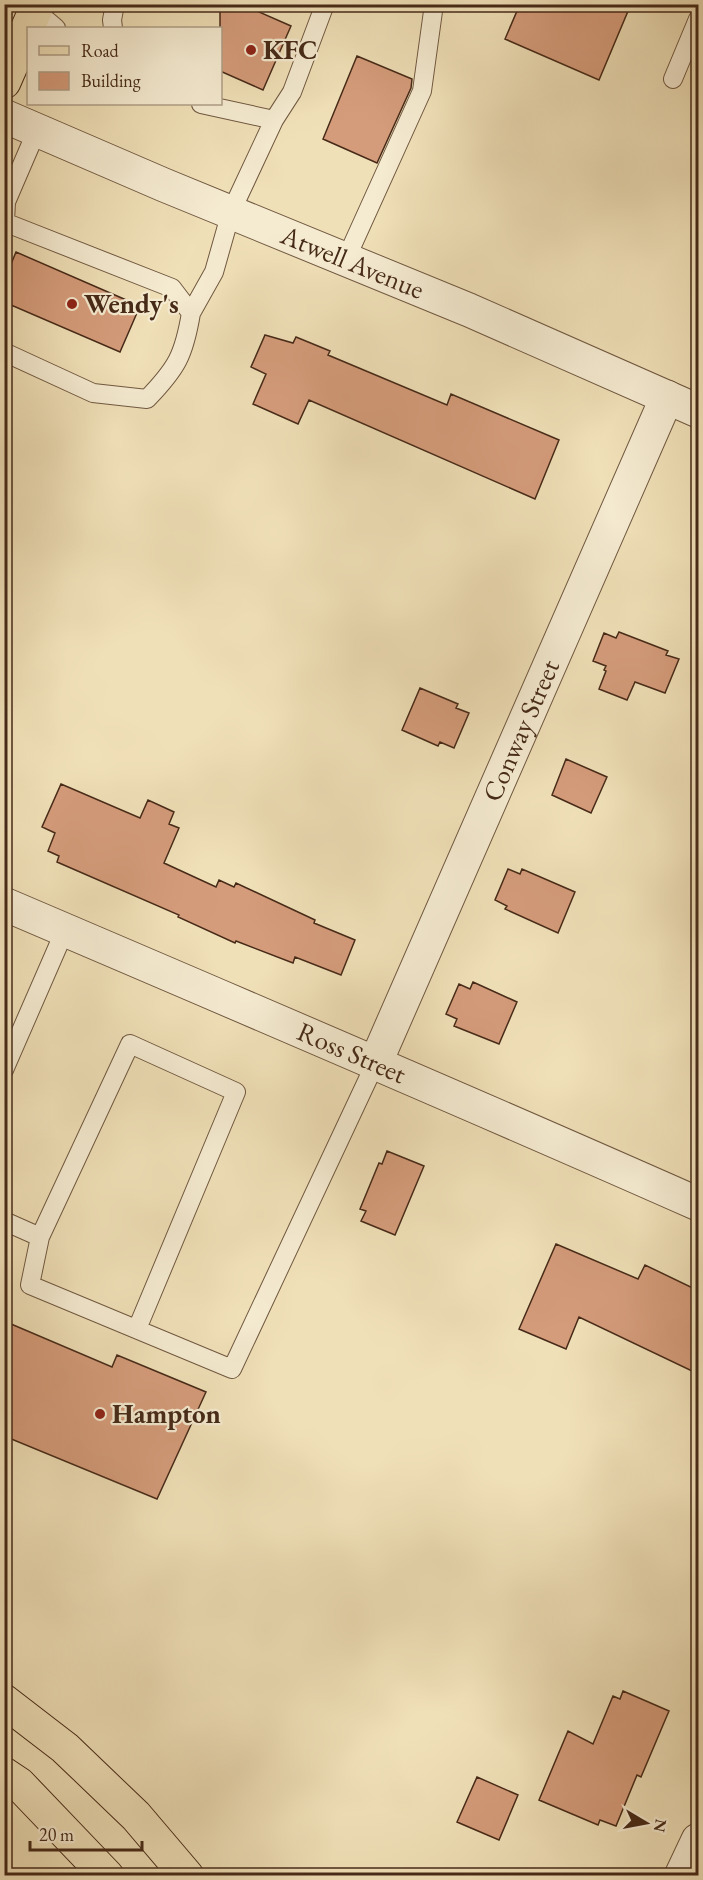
<svg xmlns="http://www.w3.org/2000/svg" width="703" height="1880" viewBox="0 0 703 1880" font-family="'EB Garamond',serif">
	<style>
		.building { fill: #d59c7b; stroke: #462a18; stroke-width: 1.5 }
		.lines { fill: none; stroke-linecap: round; stroke-linejoin: round }
		.lane-casing { stroke: #705840; stroke-width: 20 }
		.street-casing { stroke: #705840; stroke-width: 35 }
		.primary-casing { stroke: #462a18; stroke-width: 35 }
		.highway-casing { stroke: #462a18; stroke-width: 35 }
		.lane { stroke: #f5ebd1; stroke-width: 18 }
		.street { stroke: #f5ebd1; stroke-width: 33 }
		.primary { stroke: #f0e0b8; stroke-width: 33 }
		.highway { stroke: #f0e0b8; stroke-width: 33 }
		.poi-dot { fill: #8f2418; stroke: #f5ebd1; stroke-width: 2 }
		.labels { text-anchor: middle; stroke-width: 4.5; stroke-linejoin: round; paint-order: stroke }
		.poi-label { font-size: 27px; font-weight: bold; fill: #462a18; stroke: #f5ebd1; text-anchor: start }
		.street-label { font-size: 27px; fill: #462a18; stroke: #f5ebd1 }
	</style>
	<rect width="100%" height="100%" fill="#f0e0b8"/>
	<filter id="stains"><feTurbulence type="fractalNoise" baseFrequency=".00333" numOctaves="4"/><feColorMatrix values="0 0 0 0 .2 0 0 0 0 .09 0 0 0 0 .02 0 0 0 .5 -.17"/></filter>
	<radialGradient id="worn" r=".72"><stop offset=".6" stop-color="#630" stop-opacity="0"/><stop offset="1" stop-color="#630" stop-opacity=".3"/></radialGradient>
	<!-- building -->
	<path class="building" d="M220,4H241L291,26L263,90L220,71Z
		M520,4H631L599,80L505,39Z
		M357,56L412,79L411,88L377,163L323,139Z
		M16,252L140,306L120,352L4,302V281Z
		M265,335L293,343L296,337L330,351L328,355L447,405L451,394L559,440L535,499L309,400L298,424L253,404L266,374L251,367Z
		M619,632L668,651L666,655L679,659L665,693L635,682L627,700L599,689L606,671L604,670L606,666L593,661L604,633L616,638Z
		M420,688L458,704L456,708L469,713L454,748L440,742L438,746L402,730Z
		M566,759L607,777L591,813L552,795Z
		M61,784L140,818L148,800L174,812L169,824L179,828L164,863L216,887L219,880L234,887L236,883L315,920L314,923L355,940L341,975L295,957L293,963L236,941L235,943L178,917L179,915L57,862L59,856L48,851L55,833L42,827Z
		M508,869L520,874L522,869L575,892L558,933L505,909L507,906L495,900Z
		M473,982L517,1002L499,1044L454,1026L457,1019L446,1014L459,984L470,989Z
		M387,1151L424,1166L395,1235L361,1221L366,1211L360,1209L379,1163L382,1164Z
		M556,1244L638,1279L645,1265L699,1291V1355L692,1371L579,1317L566,1349L519,1329Z
		M4,1321L112,1367L117,1355L206,1392L157,1499L4,1436Z
		M623,1691L669,1711L641,1777L637,1775L616,1826L600,1820L598,1825L539,1800L568,1731L593,1744L613,1696L620,1699Z
		M477,1777L518,1795L499,1840L457,1822Z"/>
	<g class="lines">
		<defs>
			<path id="lane" d="M36,11L56,28
				M113,28L112,20L115,4
				M673,79L698,19
				M201,104L274,120L292,92L325,4
				M4,222L172,288L191,313C184,355 177,368 147,399L93,393L4,352
				M5,222L6,202L37,130
				M346,259L422,91L434,4
				M191,313L214,272L231,212L274,120
				M4,1070L65,930
				M4,1221L40,1237L30,1285L232,1369L375,1064
				M40,1237L130,1044L236,1092L137,1329"/>
			<g id="street">
				<path id="s1" d="M4,116L164,185L469,310L698,411"/>
				<path id="s2" d="M4,904C236,1003 468,1102 698,1204"/>
				<path id="s3" d="M375,1064L667,397"/>
				<path d="M681,1876L698,1840"/>
			</g>
			<path id="primary" d="M4,82L38,4"/>
			<path id="highway" d="M4,1701L65,1748L136,1816L187,1876
				M4,1774L19,1784L107,1876"/>
		</defs>
		<!-- lane casing -->
		<use href="#lane" class="lane-casing"/>
		<!-- street casing -->
		<use href="#street" class="street-casing"/>
		<!-- primary casing -->
		<use href="#primary" class="primary-casing"/>
		<!-- highway casing -->
		<use href="#highway" class="highway-casing"/>
		<!-- lane -->
		<use href="#lane" class="lane"/>
		<!-- street -->
		<use href="#street" class="street"/>
		<!-- primary -->
		<use href="#primary" class="primary"/>
		<!-- highway -->
		<use href="#highway" class="highway"/>
	</g>
	<!-- markers -->
	<g class="poi-dot">
		<circle cx="251" cy="50" r="6"/>
		<circle cx="72" cy="304" r="6"/>
		<circle cx="100" cy="1414" r="6"/>
	</g>
	<g class="labels">
		<!-- poi labels -->
		<g class="poi-label">
			<text x="263" y="59">KFC</text>
			<text x="84" y="313">Wendy's</text>
			<text x="112" y="1423">Hampton</text>
		</g>
		<!-- street labels -->
		<g class="street-label">
			<text dy="9" stroke="none"><textPath href="#s1" startOffset="378">Atwell Avenue</textPath></text>
			<text dy="9" stroke="none"><textPath href="#s3" startOffset="364">Conway Street</textPath></text>
			<text dy="9" stroke="none"><textPath href="#s2" startOffset="378">Ross Street</textPath></text>
		</g>
	</g>
	<!-- margin -->
	<rect width="703" height="1880" fill="none" stroke="#f0e0b8" stroke-width="24"/>
	<rect x="6" y="6" width="691" height="1868" fill="none" stroke="#462a18" stroke-width="3"/>
	<rect x="12" y="12" width="679" height="1856" fill="none" stroke="#462a18" stroke-width="1.5"/>
	<!-- legend -->
	<rect x="27" y="27" width="195" height="78" fill="#f5ebd1" stroke="#af9e87" stroke-width="1.5"/>
	<rect x="39" y="46" width="30" height="9" fill="#f0e0b8" stroke="#af9e87" stroke-width="1.5"/>
	<text x="81" y="57" font-size="18" fill="#462a18">Road</text>
	<rect x="39" y="72" width="30" height="18" fill="#d59c7b" stroke="#af9e87" stroke-width="1.5"/>
	<text x="81" y="87" font-size="18" fill="#462a18">Building</text>
	<!-- north arrow -->
	<g transform="translate(646 1823) rotate(100)" stroke="#f5ebd1" stroke-width="4.5" paint-order="stroke">
	<path d="M0-4.5L10 22L0 15L-10 22Z" fill="#462a18"/>
	<text y="-9" font-size="16" font-weight="bold" text-anchor="middle" fill="#462a18">N</text>
	</g>
	<!-- scale -->
	<path d="M30 1841v9h112v-9" fill="none" stroke="#462a18" stroke-width="3"/>
	<text x="39" y="1841" font-size="18" fill="#462a18" stroke="#f5ebd1" stroke-width="4.5" paint-order="stroke">20 m</text>
	<rect width="100%" height="100%" filter="url(#stains)"/>
	<rect width="100%" height="100%" fill="url(#worn)"/>
</svg>
